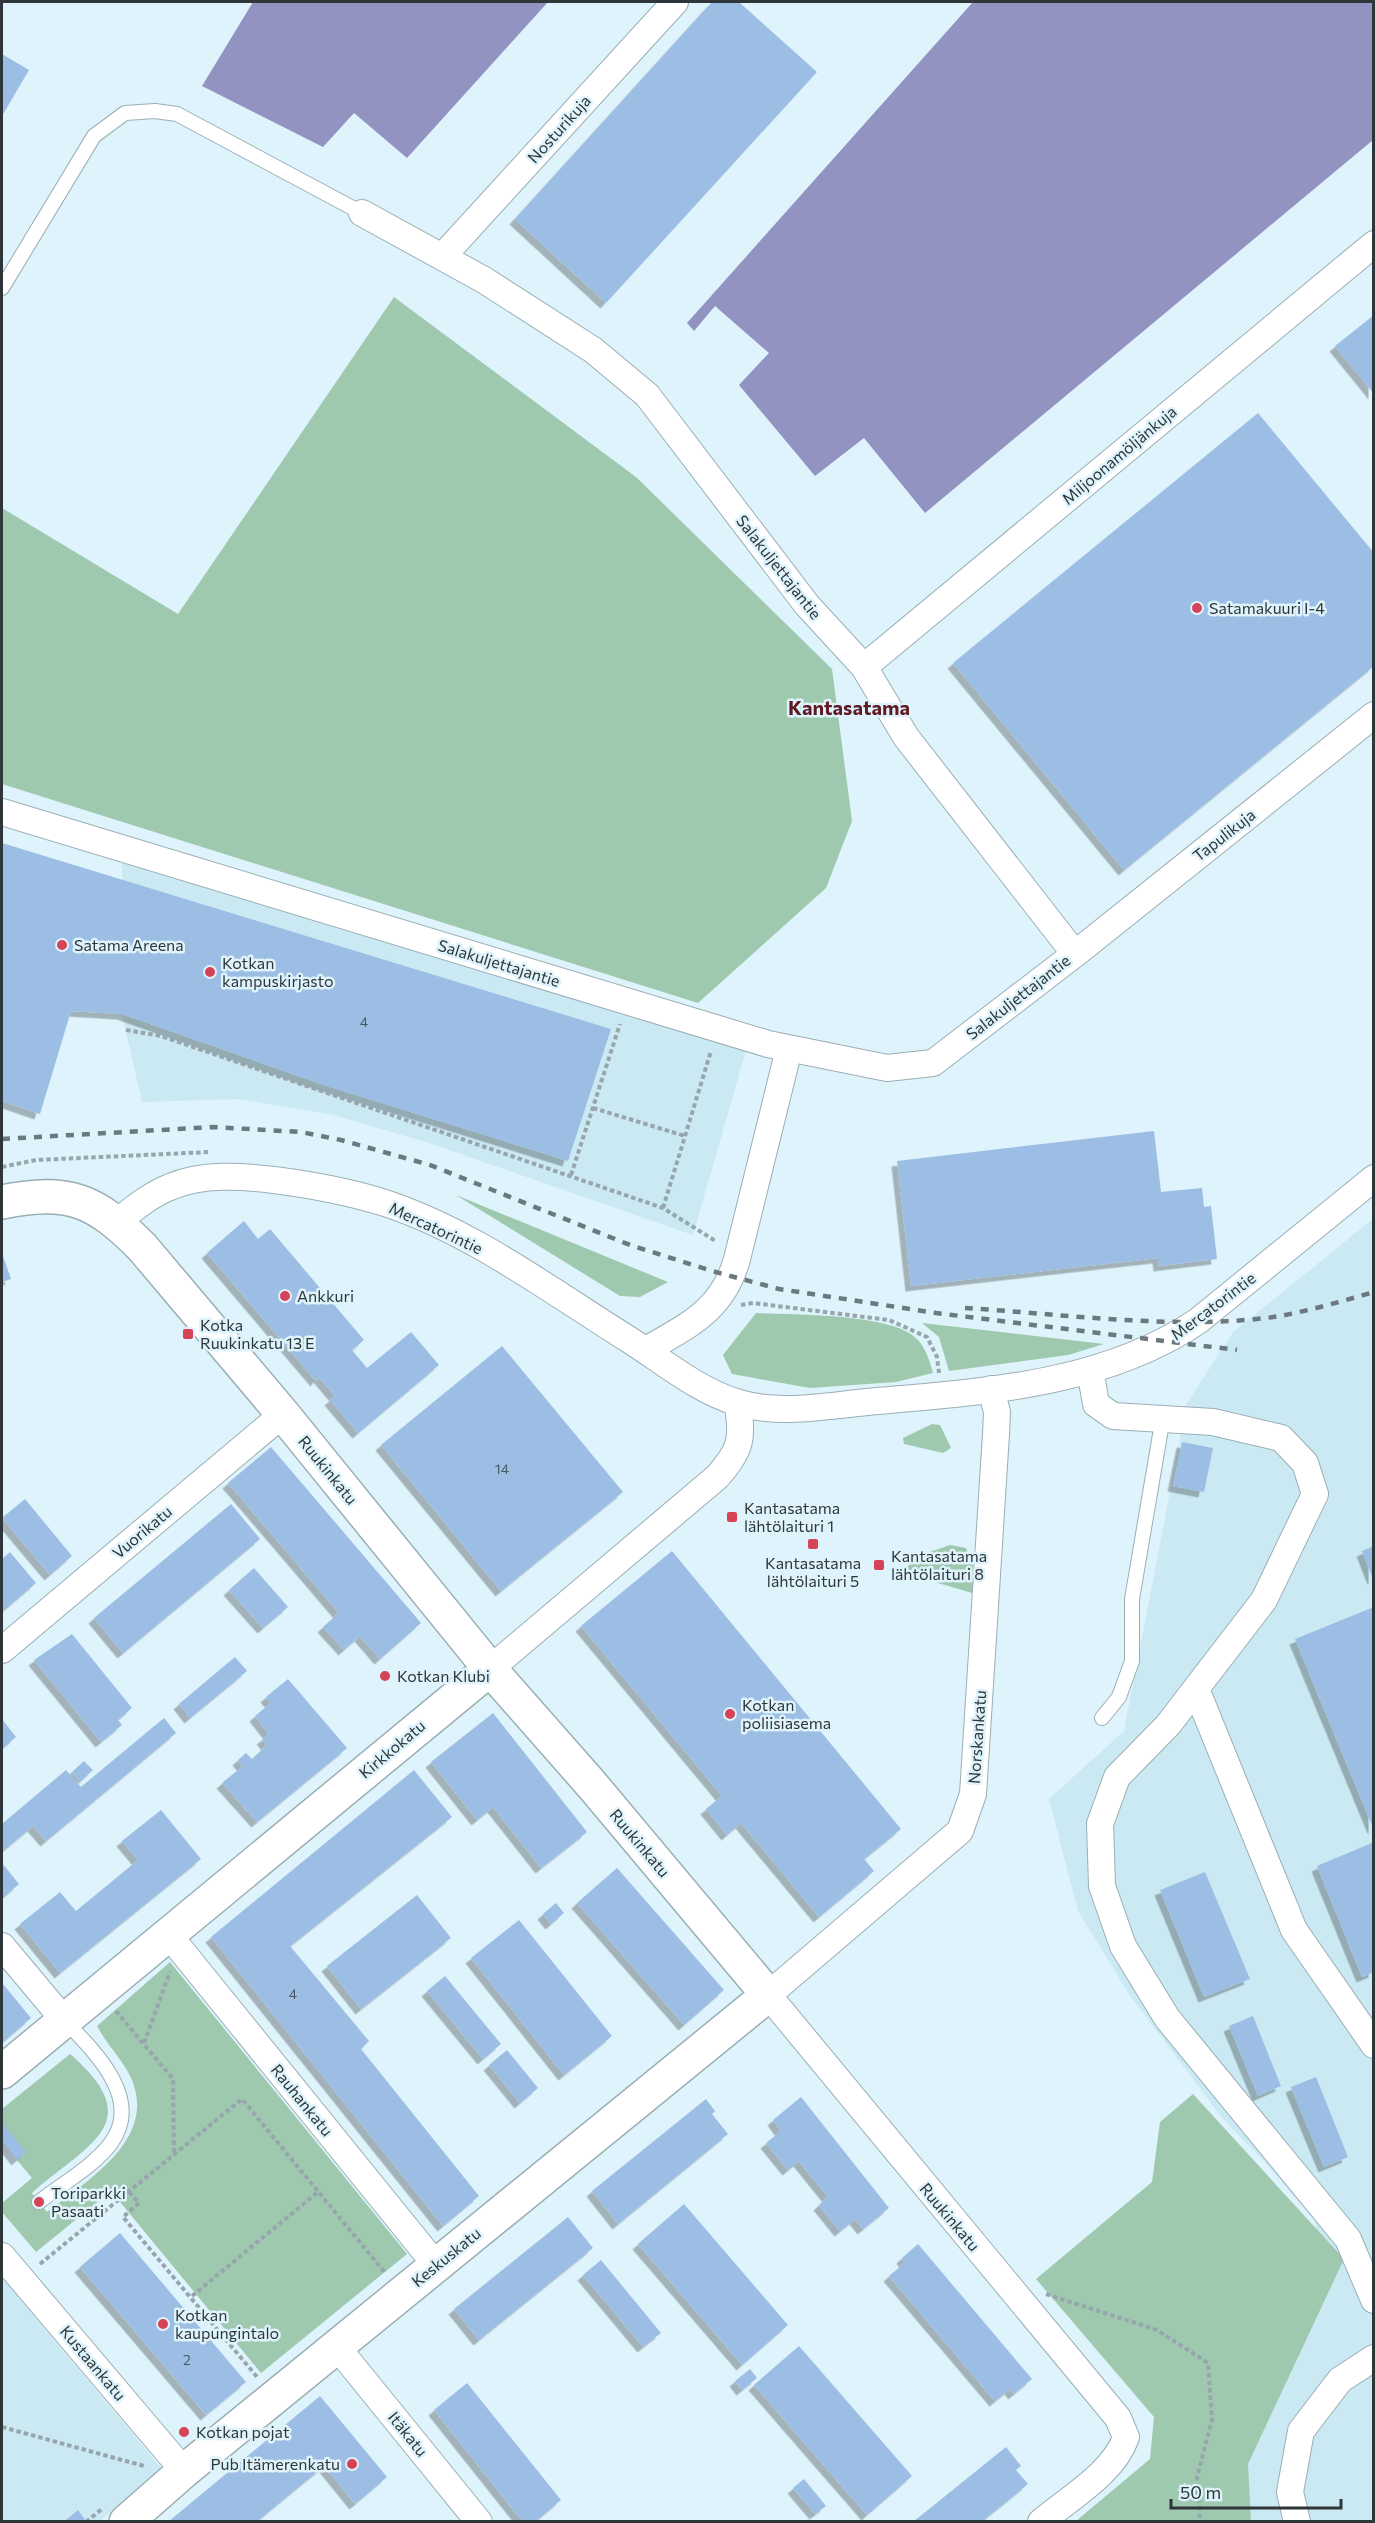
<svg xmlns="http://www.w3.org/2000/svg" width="1375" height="2523" viewBox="0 0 1375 2523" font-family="Commissioner,sans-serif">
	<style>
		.built { fill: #cbe9f3 }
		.green { fill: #9ec9af }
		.water { fill: #9293c0 }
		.building { fill: #9cbde4; filter: url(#shadow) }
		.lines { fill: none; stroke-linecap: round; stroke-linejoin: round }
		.lane-casing { stroke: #9aaeb5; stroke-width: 16 }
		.street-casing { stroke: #9aaeb5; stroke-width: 28 }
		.secondary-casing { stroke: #9aaeb5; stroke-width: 36 }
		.path { stroke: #97a6ac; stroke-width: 4; stroke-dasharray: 4.5 3; stroke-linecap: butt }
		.lane { stroke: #fff; stroke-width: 14 }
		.street { stroke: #fff; stroke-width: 26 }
		.secondary { stroke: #fff; stroke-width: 33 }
		.rail { stroke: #6b787d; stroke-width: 4.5; stroke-dasharray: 8 8; stroke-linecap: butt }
		.poi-dot { fill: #d44356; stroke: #def3fb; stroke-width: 2 }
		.labels { text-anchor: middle; stroke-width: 5; stroke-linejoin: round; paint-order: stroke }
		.number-label { font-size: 14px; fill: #4a5864 }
		.street-label { font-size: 16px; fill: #2e3639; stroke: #def3fb }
		.poi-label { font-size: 16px; fill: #2e3639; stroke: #def3fb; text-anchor: start }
		.quarter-label { font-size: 20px; font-weight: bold; fill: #5f1a23; stroke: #def3fb }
	</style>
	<defs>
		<filter id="shadow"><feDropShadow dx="-5.5" dy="5.5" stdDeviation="0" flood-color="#0004"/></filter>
	</defs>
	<rect width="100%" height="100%" fill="#def3fb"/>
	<!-- built -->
	<path class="built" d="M122,863L747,1047L693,1235L429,1143L334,1115L238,1099L142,1102L122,1014Z
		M1373,1219V2521H1246L1239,2451L1261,2438L1321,2265L1315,2221L1262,2159L1224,2120L1129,1994L1078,1911L1049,1799L1124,1731L1187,1403L1233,1332Z
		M2,2278L162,2469L100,2521H81L85,2518L78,2510L63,2521H2Z"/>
	<!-- green -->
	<path class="green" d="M394,297L636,477L832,669L852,821L826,888L698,1003L2,784V508L178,614Z
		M456,1195L668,1282L640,1297L620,1296Z
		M756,1313C792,1315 895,1313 918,1340C926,1349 930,1362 933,1373L896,1382L810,1388L732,1374L723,1355Z
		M922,1323L1104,1344L1068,1355L949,1371L939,1337Z
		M932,1424L940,1425L951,1448L943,1453L904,1444L903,1438Z
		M950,1545L966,1548L973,1566L972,1593L901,1572L921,1555Z
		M170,1962L407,2254L261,2373L111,2191L36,2252L2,2212V2203L32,2178L2,2142V2109L70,2054C151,2124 85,2145 32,2193L47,2212C89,2179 163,2136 128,2072C119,2056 106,2043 97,2026Z
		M1193,2094L1344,2259L1248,2464L1251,2521H1076L1150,2459L1154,2417L1036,2279L1152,2182L1160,2122Z"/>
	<!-- water -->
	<path class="water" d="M253,2H548L407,158L354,113L323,147L202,86Z
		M973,2H1373V140L925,513L864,438L815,476L739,385L769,353L715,306L694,331L687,323Z"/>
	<!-- building -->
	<path class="building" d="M712,2H739L817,72L606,303L515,219Z
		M2,54L29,70L2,116Z
		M1374,315V394L1335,346Z
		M1258,413L1374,553V666L1124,870L953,663Z
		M2,843L611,1029L568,1161L324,1085L122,1014L71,1011L40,1114L2,1101Z
		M1154,1131L1161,1192L1202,1188L1204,1207L1211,1206L1217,1259L1159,1266L1158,1258L911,1286L897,1161Z
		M244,1221L258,1239L270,1229L364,1340L352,1350L367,1368L411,1332L439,1365L358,1433L330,1400L335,1396L319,1377L316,1381L207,1253Z
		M2,1253L11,1279L2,1282Z
		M502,1346L623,1492L501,1591L381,1445Z
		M1182,1442L1213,1448L1204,1492L1173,1486Z
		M271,1447L421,1623L380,1659L360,1636L344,1650L323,1627L339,1613L228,1483Z
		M25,1499L72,1556L50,1575L2,1518Z
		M231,1504L260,1539L123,1653L94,1618Z
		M1374,1546V1578L1373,1579L1362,1551Z
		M672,1551L901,1829L864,1859L874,1871L819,1917L741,1823L727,1835L706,1809L722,1796L581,1626Z
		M10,1552L36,1583L2,1612V1559Z
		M254,1568L288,1607L263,1628L229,1590Z
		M1374,1607V1828H1373L1295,1639Z
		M72,1634L132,1708L118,1720L122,1725L101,1742L34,1660Z
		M235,1657L247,1671L190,1718L179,1704Z
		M288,1679L347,1748L257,1822L222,1783L243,1766L238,1760L246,1753L252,1759L267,1745L262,1739L269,1734L255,1716L271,1703L266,1697Z
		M493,1713L587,1832L541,1868L493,1807L477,1820L431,1762Z
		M164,1718L176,1733L46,1841L33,1826L2,1852V1824L66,1770L81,1787Z
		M2,1719L16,1737L2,1749Z
		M84,1761L93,1770L80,1782L72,1772Z
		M414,1770L452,1817L290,1946L369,2041L361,2049L479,2196L443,2226L211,1937Z
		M161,1810L201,1859L60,1973L20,1924L60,1892L76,1911L138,1860L122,1841Z
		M1374,1842V1972L1362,1977L1317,1866Z
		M2,1863L19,1884L2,1899Z
		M617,1868L724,1990L684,2025L577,1903Z
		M1205,1872L1250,1979L1204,1997L1160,1890Z
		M417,1895L451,1938L361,2009L327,1966Z
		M556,1903L564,1913L551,1924L543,1914Z
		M519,1920L612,2036L564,2075L471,1958Z
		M445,1976L501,2044L483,2059L427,1991Z
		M3,1984L31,2018L2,2043V1985Z
		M1253,2016L1281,2086L1258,2096L1229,2026Z
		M507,2050L538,2088L520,2103L489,2065Z
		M1316,2077L1348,2157L1324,2167L1291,2087Z
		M801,2097L889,2208L863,2229L855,2219L840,2231L819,2205L828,2197L799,2161L788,2170L766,2143L781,2131L773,2120Z
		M706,2099L715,2111L712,2114L728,2134L618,2224L592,2191Z
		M4,2125L26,2152L17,2160L2,2141V2127Z
		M684,2204L788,2325L742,2365L638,2244Z
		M568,2217L593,2248L479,2340L454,2309Z
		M120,2233L246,2382L206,2415L80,2267Z
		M918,2244L1032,2379L1014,2394L1010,2389L995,2401L889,2276L905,2263L902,2258Z
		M601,2260L661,2333L643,2347L583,2275Z
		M799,2346L912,2476L867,2515L754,2385Z
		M750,2369L757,2378L742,2390L735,2381Z
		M467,2383L561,2500L535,2522H523L434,2410Z
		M320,2396L387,2477L355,2504L324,2466L256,2522H168Z
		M1006,2447L1021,2466L1016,2470L1028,2484L981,2522H913Z
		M804,2479L826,2506L815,2514L793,2488Z
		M78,2510L85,2519L81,2522H63Z"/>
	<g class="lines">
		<defs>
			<path id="lane" d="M2,288L94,136L125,113L155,111L177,114L362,213
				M1102,1718L1119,1697L1132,1661V1599L1163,1417
				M39,2202C62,2184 94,2166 111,2143C144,2098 93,2050 64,2020"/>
			<path id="street" d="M442,257L675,2
				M864,667L1374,244
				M2,812L768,1044L887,1068L933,1063L1075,954L906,737L864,667L807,605L647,395L593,350L484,280L362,213
				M1075,954L1374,715
				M117,1222C133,1209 150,1195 170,1187C202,1173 241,1176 274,1180C313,1185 351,1192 388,1204C474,1233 551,1291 628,1339C663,1361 698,1391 739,1403C780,1415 825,1406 867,1402C979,1392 1102,1386 1198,1321L1374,1178
				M646,1350C689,1325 723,1310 737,1259L789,1049
				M1090,1370L1096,1404L1113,1416L1213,1422L1281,1438L1305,1463L1315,1494L1264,1600L1168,1725L1117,1777L1100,1824L1102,1886L1123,1946L1167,2018L1348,2239L1374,2300
				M991,1389L997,1412L996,1434L973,1794L960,1831L768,1995L1118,2418L1126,2437C1114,2473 1069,2498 1041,2522
				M2,1650L283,1414
				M490,1669L717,1477C741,1450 744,1438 737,1402
				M1196,1689L1294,1930L1374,2045
				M168,1934L436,2265
				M2,1946L64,2020
				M2,2256L184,2471
				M337,2347L479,2522
				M1297,2522L1290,2492L1301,2431L1340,2380L1374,2358"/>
			<path id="secondary" d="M2,1202C69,1189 94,1199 142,1247L283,1414L490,1669L592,1785L768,1995L184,2471L126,2522
				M2,2072L490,1669"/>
		</defs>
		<!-- lane casing -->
		<use href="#lane" class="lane-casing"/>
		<!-- street casing -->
		<use href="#street" class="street-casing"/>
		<!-- secondary casing -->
		<use href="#secondary" class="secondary-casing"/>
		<!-- path -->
		<path class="path" d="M126,1030L161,1036L663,1208L717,1242
			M593,1108L685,1136
			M2,1167L36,1160L210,1152
			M571,1175L620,1024
			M663,1208L711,1051
			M741,1305L753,1303L889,1320L927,1337L937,1357L939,1373
			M116,2011L173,2079L174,2154
			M144,2043L170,1972
			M129,2192L139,2203L123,2217L258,2378
			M40,2264L242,2099L386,2274
			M1046,2294L1157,2330L1208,2363L1212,2420L1197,2477L1200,2522
			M192,2296L318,2192
			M2,2427L144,2466
			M86,2522L102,2509"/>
		<!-- lane -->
		<use href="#lane" class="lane"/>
		<!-- street -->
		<use href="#street" class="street"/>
		<!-- secondary -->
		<use href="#secondary" class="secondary"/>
		<!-- rail -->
		<path class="rail" d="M2,1139L213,1127L301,1132L341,1140L430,1165L630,1245L712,1271L779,1289L936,1313L1237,1350
			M965,1308C1063,1314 1185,1331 1280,1316C1312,1310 1343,1301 1374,1292"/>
	</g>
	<!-- markers -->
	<g class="poi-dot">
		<circle cx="1197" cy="608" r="6"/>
		<circle cx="62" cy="945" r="6"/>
		<circle cx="210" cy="972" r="6"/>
		<circle cx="285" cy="1296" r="6"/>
		<rect x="182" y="1328" width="12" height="12" rx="3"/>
		<rect x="726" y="1511" width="12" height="12" rx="3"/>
		<rect x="807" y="1538" width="12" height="12" rx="3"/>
		<rect x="873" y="1559" width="12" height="12" rx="3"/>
		<circle cx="385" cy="1676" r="6"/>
		<circle cx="730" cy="1714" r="6"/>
		<circle cx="39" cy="2202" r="6"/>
		<circle cx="163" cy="2324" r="6"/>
		<circle cx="184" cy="2432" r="6"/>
		<circle cx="352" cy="2464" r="6"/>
	</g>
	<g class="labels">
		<!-- number labels -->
		<g class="number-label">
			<text x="364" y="1027">4</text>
			<text x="502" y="1474">14</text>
			<text x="293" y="1999">4</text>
			<text x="187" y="2365">2</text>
		</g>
		<!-- street labels -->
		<g class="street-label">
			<text transform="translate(559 129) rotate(-48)" y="6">Nosturikuja</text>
			<text transform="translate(1119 455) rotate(-40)" y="6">Miljoonamöljänkuja</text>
			<text transform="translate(779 567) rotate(52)" y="6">Salakuljettajantie</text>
			<text transform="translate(1224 835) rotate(-38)" y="6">Tapulikuja</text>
			<text transform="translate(499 963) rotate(17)" y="6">Salakuljettajantie</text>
			<text transform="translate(1018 997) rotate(-38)" y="6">Salakuljettajantie</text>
			<text transform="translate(436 1228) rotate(25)" y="6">Mercatorintie</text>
			<text transform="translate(1213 1306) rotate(-37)" y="6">Mercatorintie</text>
			<text transform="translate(328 1470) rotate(51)" y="6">Ruukinkatu</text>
			<text transform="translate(142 1532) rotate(-40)" y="6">Vuorikatu</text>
			<text transform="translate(977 1737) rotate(-86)" y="6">Norskankatu</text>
			<text transform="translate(392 1749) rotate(-40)" y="6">Kirkkokatu</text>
			<text transform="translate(640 1843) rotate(50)" y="6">Ruukinkatu</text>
			<text transform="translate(302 2100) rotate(51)" y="6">Rauhankatu</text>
			<text transform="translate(950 2217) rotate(50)" y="6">Ruukinkatu</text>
			<text transform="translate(446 2257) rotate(-39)" y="6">Keskuskatu</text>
			<text transform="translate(93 2363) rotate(50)" y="6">Kustaankatu</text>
			<text transform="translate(408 2434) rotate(51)" y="6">Itäkatu</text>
		</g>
		<!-- poi labels -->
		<g class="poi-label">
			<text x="1209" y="614">Satamakuuri I-4</text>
			<text x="74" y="951">Satama Areena</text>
			<text x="222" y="969">Kotkan<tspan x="222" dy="18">kampuskirjasto</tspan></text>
			<text x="297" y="1302">Ankkuri</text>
			<text x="200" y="1331">Kotka<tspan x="200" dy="18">Ruukinkatu 13 E</tspan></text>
			<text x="744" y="1514">Kantasatama<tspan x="744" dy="18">lähtölaituri 1</tspan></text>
			<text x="891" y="1562">Kantasatama<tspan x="891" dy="18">lähtölaituri 8</tspan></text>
			<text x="813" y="1569" text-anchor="middle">Kantasatama<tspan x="813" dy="18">lähtölaituri 5</tspan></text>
			<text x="397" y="1682">Kotkan Klubi</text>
			<text x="742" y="1711">Kotkan<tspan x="742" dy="18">poliisiasema</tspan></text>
			<text x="51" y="2199">Toriparkki<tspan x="51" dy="18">Pasaati</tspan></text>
			<text x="175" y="2321">Kotkan<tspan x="175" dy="18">kaupungintalo</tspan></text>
			<text x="196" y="2438">Kotkan pojat</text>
			<text x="340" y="2470" text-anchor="end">Pub Itämerenkatu</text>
		</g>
		<!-- quarter labels -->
		<g class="quarter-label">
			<text x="849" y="715">Kantasatama</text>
		</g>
	</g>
	<!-- border -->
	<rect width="1375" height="2523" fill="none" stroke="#2e3639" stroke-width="6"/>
	<!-- scale -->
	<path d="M1171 2499v9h170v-9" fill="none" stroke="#2e3639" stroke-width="3"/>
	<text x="1180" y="2499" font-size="18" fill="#2e3639" stroke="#def3fb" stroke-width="4.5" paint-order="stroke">50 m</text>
</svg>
